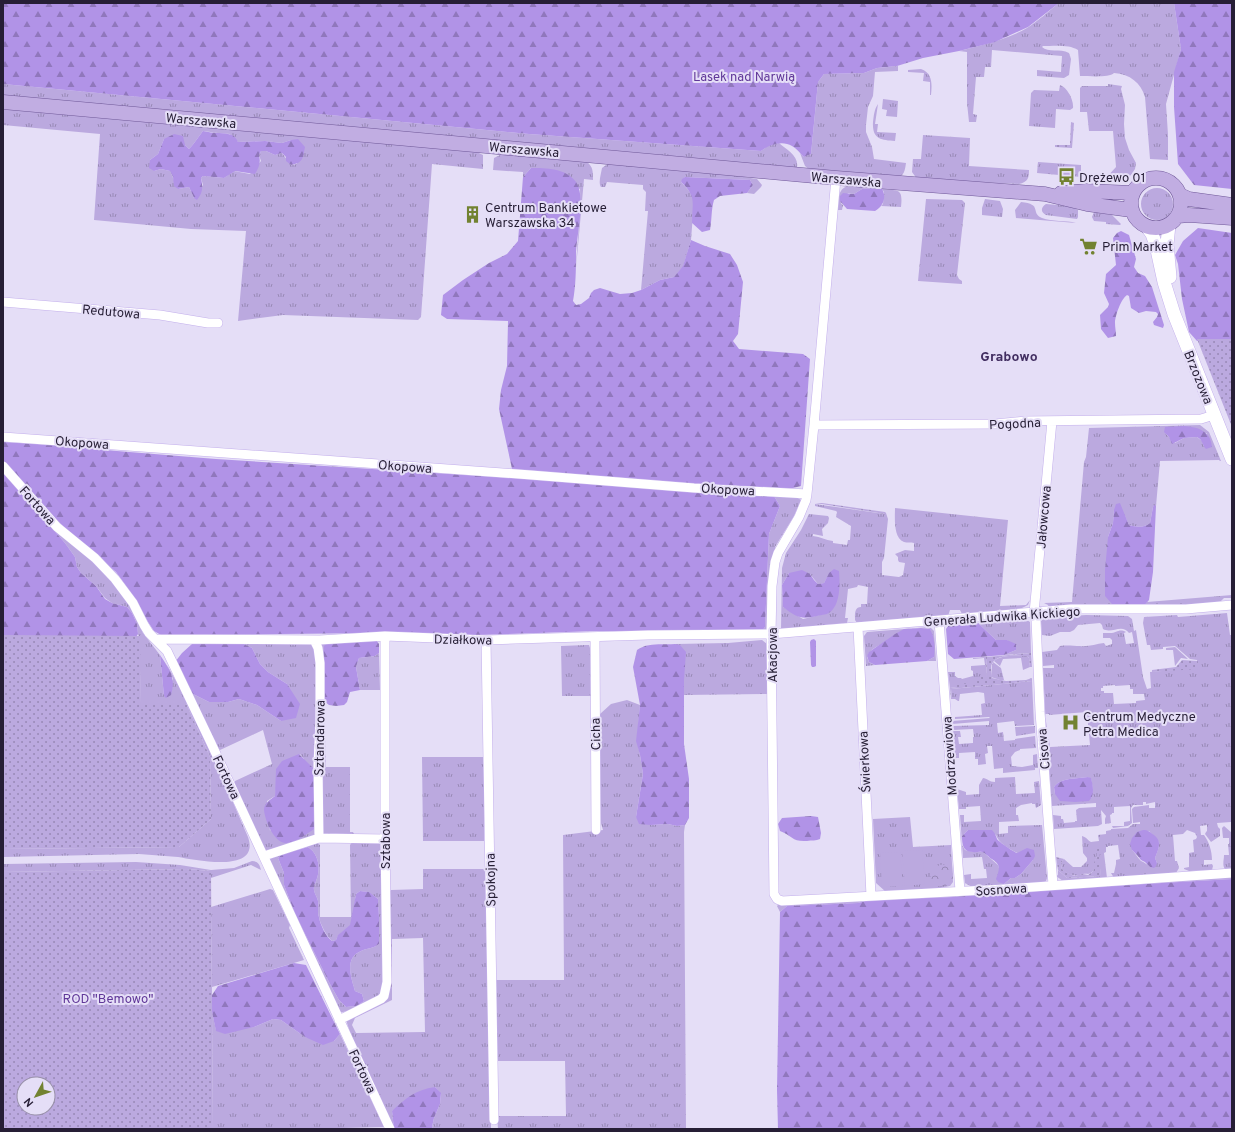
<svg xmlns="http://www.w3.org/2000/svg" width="1235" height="1132" viewBox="0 0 1235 1132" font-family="Overpass,sans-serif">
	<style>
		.grass { fill: url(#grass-tufts); fill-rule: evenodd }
		.forest { fill: url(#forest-firs) }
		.park { fill: url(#park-crowns) }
		.garden { fill: url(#garden-dots); fill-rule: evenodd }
		.pitch { fill: #bba9df }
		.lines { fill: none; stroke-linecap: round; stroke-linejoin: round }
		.minor-casing { stroke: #c3afec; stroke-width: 10 }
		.secondary-casing { stroke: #c3afec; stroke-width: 14 }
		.primary-casing { stroke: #6f5898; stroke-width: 15 }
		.minor { stroke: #fff; stroke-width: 9 }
		.secondary { stroke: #fff; stroke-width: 13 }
		.primary { stroke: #c1ade2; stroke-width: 14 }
		.labels { text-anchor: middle; stroke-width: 4; stroke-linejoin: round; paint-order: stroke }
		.park-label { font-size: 13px; fill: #603798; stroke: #e5def7 }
		.street-label { font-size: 13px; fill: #261e35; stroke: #e5def7 }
		.poi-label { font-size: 13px; fill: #261e35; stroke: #e5def7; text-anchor: start }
		.neighbourhood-label { font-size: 14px; font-weight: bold; fill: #422e61; stroke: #e5def7 }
	</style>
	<defs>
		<pattern id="grass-tufts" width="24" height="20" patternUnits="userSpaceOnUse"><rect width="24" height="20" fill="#bba9df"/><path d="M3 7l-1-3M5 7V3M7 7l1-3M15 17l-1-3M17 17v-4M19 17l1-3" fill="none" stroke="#9889b6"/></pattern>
		<pattern id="forest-firs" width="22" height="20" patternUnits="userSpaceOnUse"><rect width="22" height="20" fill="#b193e7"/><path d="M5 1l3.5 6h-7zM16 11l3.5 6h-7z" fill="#9077bc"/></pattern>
		<pattern id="park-crowns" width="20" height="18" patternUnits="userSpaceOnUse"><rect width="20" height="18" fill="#bba9df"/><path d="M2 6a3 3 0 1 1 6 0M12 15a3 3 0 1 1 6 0" fill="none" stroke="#9889b6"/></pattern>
		<pattern id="garden-dots" width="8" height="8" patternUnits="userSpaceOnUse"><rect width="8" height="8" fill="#bba9df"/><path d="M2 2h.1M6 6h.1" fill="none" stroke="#9889b6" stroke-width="1.8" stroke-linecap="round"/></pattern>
	</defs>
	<rect width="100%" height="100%" fill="#e5def7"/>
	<!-- grass -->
	<path class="grass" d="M1059,3H1174L1181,49L1166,104L1168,135V160L1150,159L1145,97C1141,83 1130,74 1114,73C1109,78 1089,76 1080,76L1078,50C1069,44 1053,46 1043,46L1042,47C1048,53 1060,48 1069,53L1071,59L1069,75L1064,78L1037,76V70L1061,72L1062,56L992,50L991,67H985L984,77H976L973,114L977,115L976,122H969L967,103V52L959,51C982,45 1006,40 1027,28C1038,21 1049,11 1059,3Z
		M898,66V71L875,72L873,96L868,107L866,125V132L872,147L874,159L906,163C905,169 905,173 900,177L809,169L805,166L800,153L804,157L811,154L818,82L824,74L864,73L877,68Z
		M921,69C933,73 932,85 931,95H930V82L923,81L924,73L908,72V70Z
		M3,84L529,134L761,151L769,145L779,143C786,149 799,156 797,167L794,168L682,157L3,96Z
		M1108,84L1122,86L1121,89L1125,105L1124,124L1125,138L1129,150L1136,163L1135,169L1131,175L1123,180L1105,179L1116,167L1113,131H1089L1087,112H1080V88L1082,86H1108Z
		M1060,85C1067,87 1074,100 1073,108L1070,110L1056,109L1055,128L1029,126L1031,93L1034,90L1059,91Z
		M883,99L898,101L897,117L886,116L887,110L882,109Z
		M878,104L875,124H878L877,132L896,133L895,141C881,140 872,139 873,122C874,115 874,110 878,104Z
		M3,109L477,152L483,155V169L432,164L421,317L418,320L283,315L238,321L246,231L191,229L94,220L100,134L3,125ZM203,131L218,133L230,134L238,142L265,141L282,143L291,140L297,164L291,165L282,153L275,155L266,151H261L259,155L261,161L250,174L234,171L224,178L203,176L201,178L203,185L194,198L189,187L178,189L170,171L161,169L154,171L150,160L158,154L164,139L185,145L189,149C194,144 198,137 203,131Z
		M923,135L970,138L969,166L1029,170C1029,178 1028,182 1019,184L917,179L912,172L913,159H921Z
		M502,154L587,162C593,167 593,171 593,180L584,179L576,268C577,241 581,216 580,189L531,168L523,177V172L493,170L494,158Z
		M1038,162L1081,165V177L1037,173Z
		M609,163L724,174L757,179L762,185L761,187L754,194L747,193L753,185L750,180L685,177L681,182L692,194L694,201L691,240L683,267L674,277L660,280L641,290L648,211H645L646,192L643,189V185L607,182L605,187H601C598,183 601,174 602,168Z
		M848,186L874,188L862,189L854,194L848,193L841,204L843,205L842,210H838C839,200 837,189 848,186Z
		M1141 204a16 16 0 1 1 32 0a16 16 0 1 1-32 0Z
		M882,189C899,191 903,188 901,207L881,206L883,204L884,192Z
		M926,199L962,200L965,203L957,275L959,279L962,281V284L918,281Z
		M985,199L1000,201L1003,209L1002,217L982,215V208Z
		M1021,202C1043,204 1030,213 1042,218C1052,222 1066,220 1076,223L1016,218L1015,210Z
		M1046,204L1070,206L1078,210V217L1077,219L1046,215C1040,212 1041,207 1046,204Z
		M1094,212L1112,215L1121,224L1120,225L1106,224V222L1094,221L1092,217Z
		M1200,425L1209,432L1221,461H1220L1219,460L1160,461L1156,506H1154L1153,507L1150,523C1144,528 1137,527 1129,525L1125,516L1114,510L1113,523L1108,537L1125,606L1049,608L1048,605L1044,603L1072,602L1084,462L1086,457L1089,428ZM1207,433L1204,446L1202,441L1197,437L1184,438L1175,443L1166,434Z
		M774,496L796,497L801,500L794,516L775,547L776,550L767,623L766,629L762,631L765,627L769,534L780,506Z
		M815,504L885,514V512L886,513L888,519L884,558L882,562V575L899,577L903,575L905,563L899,562L898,560V557L895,554L905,550L914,551V543C911,542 907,543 904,542C893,538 895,517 895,508L1008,520L1000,606L1026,605L1030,600L1028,605L1022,608V610L962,614L960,610H950L948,616L857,623L855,620C855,615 854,607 861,607V604H867L868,587L858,585L857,587L848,589L845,618H848L847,623L781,629L782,568L786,553L801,530L809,514L828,516L829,518L828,523L822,529L823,536L813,534V536C821,537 825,540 833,541V543L847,545L848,540H850L851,526L836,517L837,512L836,511L815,506ZM789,573L810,574L818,584L824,583L829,574L828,613L803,619L783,607L782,585Z
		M42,516L91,558L124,594L143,633L160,655L164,696L173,679L167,665L189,704L200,726L248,837C261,874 196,860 178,857C165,856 152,855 139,854L3,857V849L179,847L211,819L210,757L186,703H141L139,636L138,635L137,624L132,613L127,607L112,603L105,598L96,586L81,573L77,567L75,557L65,543Z
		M1232,595V598H1224L1220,602L1169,606L1143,607L1147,602Z
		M1227,613L1230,635H1232V869H1225C1222,865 1224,860 1224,855H1229L1228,844H1229V838H1223L1222,828L1224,826L1232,833L1231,822L1217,823L1218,827L1220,829V836L1211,842L1205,834L1206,832L1207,831V825L1200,826L1201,835H1204C1209,842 1212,851 1212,860H1204V865L1212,864L1213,866L1212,870L1189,871L1184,869V868L1189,867V853L1194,852L1193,840L1196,839L1197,837L1195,833L1187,830L1183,834L1173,835L1175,861H1177L1179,868L1176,873L1114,878L1111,873H1114L1116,864V860L1120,859L1118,845L1108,846V847H1106V852L1104,853L1107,878L1063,881L1056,876L1058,875V870L1067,878L1101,876L1097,845V856L1094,865V870C1088,876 1089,873 1083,874C1082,874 1081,875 1080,875C1073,877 1066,873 1062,869L1061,863L1064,859L1073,867H1081L1087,861V858L1083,853L1082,836C1088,838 1087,840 1091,842C1093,842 1096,841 1099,841L1098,835L1106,834V831L1111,830V829L1128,828L1133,824H1140V822L1133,823L1132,809L1134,807L1149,805V808H1155V802L1146,804V802H1143V805H1133L1131,808L1132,823L1128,826L1113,828L1112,826H1124V822L1130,821V806L1114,807V813H1112V814L1110,815L1111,823L1105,824V819L1106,816L1101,810L1102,824L1098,826L1054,829L1053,815L1061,816V819H1063L1064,823L1075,822V821H1077L1076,810L1079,808L1096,807V803L1052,806L1047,739H1049L1050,747L1090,745L1087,712L1049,715V714H1045L1047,729H1046L1043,668H1054V665L1043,666L1042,652L1057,650L1060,646C1067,645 1074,646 1080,646C1088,647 1096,644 1104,643L1106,646L1112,644V640L1110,638H1103V633C1105,633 1107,633 1110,633C1117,633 1119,628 1126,632L1124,633L1126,644L1134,643L1132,632L1129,633C1122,623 1112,634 1103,629L1102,625L1100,623L1078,625L1074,630L1070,632H1060L1050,636L1042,635L1041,621L1044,618L1086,615L1128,616L1132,619L1134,631L1136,630L1143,677L1147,689L1151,688L1150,672L1198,668L1197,660L1190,659L1175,646L1163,647V649L1151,650L1150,645H1147L1143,623L1144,617L1177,615L1178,617ZM1115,685V686L1130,685V689H1133V694H1144L1145,700L1136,701V703L1114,704L1113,693H1104V691H1101V688H1103V686ZM1088,777L1091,779L1093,789L1091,798L1055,794L1054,787C1061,777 1077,779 1088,777ZM1149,831C1161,843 1161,842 1155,858L1157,863L1150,867C1147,864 1145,863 1141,861C1138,858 1135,853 1132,850Z
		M1023,620H1027L1030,622L1031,653L1004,655L1016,650L1007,640H996L978,623Z
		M930,627L934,631L936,661H927L934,657L930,629C906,626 902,630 883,643C877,647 870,649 867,657L869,662L875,665L866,666L864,636L867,632Z
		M762,640L767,644L768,694L684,695V680L675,644L728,643Z
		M242,643H327L324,701L326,767H350V832H353L354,834L265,851L235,784V781L272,764L263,730L220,750L217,747L191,693L209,702H228L239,699L257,705L281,721L287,684L268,672L260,664L252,648ZM300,754L304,759L270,831L267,801L275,796L276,789Z
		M586,645H589L591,651V696H562L561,646Z
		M1175,647L1188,659L1181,658L1175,666L1173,650H1166V648Z
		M379,653L380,690H360L356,667L359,658L375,656Z
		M1027,656L1029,658L1030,667L1023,670L1021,658L1003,659L1000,666L1001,667L994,661C1002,654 1017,656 1027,656Z
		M986,657L987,676L975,684L957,685V687L950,688L948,672H955V676L958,678H961L962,679L973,676V671L971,670V666L985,665L984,658L973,659V658Z
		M993,662L1001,668L1004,680H1000L991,677L992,665Z
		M1032,681L1034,725L1015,726L1014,721L997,723L998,733L1003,732L1004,741L1015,740V739L1035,736L1036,748L1020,749V750L1015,752L1011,757L1012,766L1022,767L1033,765V755L1037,754L1038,768H1035V770L1003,773V768L994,769L992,746H987L988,753L985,754L986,764L978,765V759H975V752L959,753V758H955L953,731H960L961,737H958L959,744L973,743V737H974L973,729L953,730V726L989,725V721L952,724V721L990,718L989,717L955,719V717L982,715L981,704L985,703L984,693L978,692L960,694L959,701H958L955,699H952L951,689Z
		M627,700L640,705L637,741L640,755L643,774L636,817L651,825L668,824L677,826L685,825L684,832L686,1129H498L497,1116H566L565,1061H497L496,980H564L563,835L603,830L600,820V714L611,704Z
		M1035,726V733L1016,736L1015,727Z
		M422,757H484V841H423Z
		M1015,777L1016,794L1035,793L1034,782L1039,781L1041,805L1036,808L1035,804H1032V803L1021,805L1016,808V815H1018L1019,821L999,822V834L1008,833V826L1042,825L1047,878L1046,881L1043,883L972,887L965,883L964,875L971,874V879L987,878L986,869H984L982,857L963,858L960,815H964V822L981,821L980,806L966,807V809H959L957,789L966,792V795L979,794V785L983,778C987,778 989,782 995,782V778ZM968,830H986L996,835C1000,847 1022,855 1033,860L1021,874L1015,878H1011L1004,884L998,865L983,852H972L965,850L962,845V836Z
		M910,817L913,847L951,845L953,882L950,886L936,889L886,892L876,883L873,819Z
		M353,841H377L380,844L382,849L385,981C384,987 383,991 379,996C372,1003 351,1012 341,1012L338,1010L320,973L268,859L269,856L316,842L320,845V917H351L350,845ZM308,847C319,854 321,869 316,881C316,883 314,884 314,887C313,892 317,896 318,901C319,906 317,912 319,917C320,924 327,937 332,941L336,940C339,933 344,931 350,926C355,920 354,902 356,894L360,891L368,892L378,899L379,917V944C373,949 367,948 361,951C344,958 351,977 355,991L362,994L364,1001L357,1006L346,1007L339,1000L331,986L295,914L284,885V873L278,858L282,854Z
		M252,861C258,861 260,865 261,870L251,865L211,878V871L187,869L3,872V864L136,862L180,865L211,870L234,868Z
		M423,869H485L488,963L489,1090L491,1112V1129H433L432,1127L434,1118L440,1104L441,1094L435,1087L392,1111L394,1129L353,1041L347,1023V1020L388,993V893L391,890L423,889ZM423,938L425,1032L356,1033L352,1025L355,1018L392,1000V939Z
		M1232,877V879L1038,890L953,897L870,900L858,903L787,906L780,912L777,906L779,904Z
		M270,889L273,890L290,925L289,928L304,960L212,987L211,907Z
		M212,1012L216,1030L254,1027L273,1019L281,1020L305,1037L334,1041L340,1034L384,1127L301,1129H213Z"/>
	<!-- forest -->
	<path class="forest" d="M3,3H1059L1028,27L995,42L959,51L923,58L897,66L877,68L864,73L824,74L818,82L811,154L804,157C800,153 796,148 792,146C782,140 769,145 761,151L529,134L3,84Z
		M1174,3H1232V189L1194,185L1178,164L1174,107V72L1181,49Z
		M203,131C208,132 214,133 219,133C228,134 234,133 238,142L265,141L282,143L291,140L298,139L305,147C303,158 303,163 291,165L286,161V157L282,153L275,155L266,151H261L259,155C261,163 259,167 255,174L235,171L224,178L203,176L201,178C203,187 203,193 197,200L194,198L189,187L178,189L174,186L173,177L170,171L161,169L154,171L149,168L150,160L158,154L164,139L174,134L183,136L185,145L189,149C194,144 198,137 203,131Z
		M531,168C546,168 566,168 576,182C586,196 577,234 576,252C576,268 576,285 573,301L576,305L581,304L589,298L591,293L594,290L600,288L620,294L632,293L641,290L660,280L674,277L683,266L691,240L705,246L730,254L737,265L743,282L738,334L733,341L739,349L803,354L810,359L801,486L793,488H774V496L780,506L769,534L765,627L762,631H597L477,635L384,633L161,635L154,631L148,622L137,601L116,572L74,536L49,513L3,461V442L53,445L117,451L216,459L514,478L499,409L501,390L507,366L508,321L447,319L441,315L443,295L463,280L489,263L507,254L518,241L523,177Z
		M685,177L750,180L753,185L747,193L720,196L714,200C711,210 712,220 710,230L702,232L692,223C692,202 697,197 681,182L682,179Z
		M874,188L882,189C887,197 883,207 875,211L847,209L840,201V196L843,193L854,194L862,189Z
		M1198,228L1232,233V341H1197L1189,332L1182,299L1178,264L1175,255L1183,241Z
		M1121,231L1129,235L1136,259L1134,267L1138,273L1145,276L1152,287L1164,325L1163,328L1154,325L1153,322L1157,317L1158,314L1156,312L1146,311L1139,313L1131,308L1129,296L1127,295C1121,299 1115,316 1115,323C1115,327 1116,332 1116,336L1108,338L1101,329L1100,315L1108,307L1109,304L1104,293L1106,274L1116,265L1113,238L1117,233Z
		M1184,426C1198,427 1211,431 1212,447L1206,449C1202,445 1203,440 1197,437L1184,438L1172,444L1169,437L1164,432L1165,427Z
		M3,471L65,543L75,557L77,567L81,573L96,586L105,599L112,603L127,607L132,613L137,624L138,634L136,637L3,636Z
		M1120,503L1129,525C1137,527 1144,528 1150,523L1153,507L1154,505L1156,506L1153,572L1149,600L1143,607L1125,606L1112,604L1105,596V570L1108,537L1113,523L1114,510L1116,504Z
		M834,569L839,571C840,583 841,608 827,614C824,615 820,615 817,616C801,620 796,617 783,607L782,585L789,573L802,570L810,574L814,580L818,584L824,583L829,573Z
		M978,623L996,640H1007L1016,644V650L1004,655L954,659L948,654L946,629L948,626Z
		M921,628L930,629C935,638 935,647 934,657L927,661L875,665L869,662L867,656L869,652L895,634L904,629Z
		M814,639L816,641V666L814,667H812L811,665L810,642L811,640Z
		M376,640L379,644V653L375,656L359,658L356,667L360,690L350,692L347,702L344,705L336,706L329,705L324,701V646L327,643Z
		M242,643L252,648L260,664L268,672L287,684L300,704L296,718L281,721L257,705L239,699L228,702H209L191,693L175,662L182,653L192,644Z
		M675,644L680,645L686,652L684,680V744L689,779V818L685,825L677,826L668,824L651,825L639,824L636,817L643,774L640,755L636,741L640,705L633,667L637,650C648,642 662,645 675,644Z
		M160,655C170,670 176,677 171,695L166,698L164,696Z
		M299,754L315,770L316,828C307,833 296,844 285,843C274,842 265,821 264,810C264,803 270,800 275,796L276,769L282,761Z
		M1088,777L1091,778C1093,786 1095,794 1089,801L1075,802L1060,801L1055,794L1054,787C1061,777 1077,779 1088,777Z
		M811,816L818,817L821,833L820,839C816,841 812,840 807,841C792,842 793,836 780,831L778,824L782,818Z
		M968,830H992C995,833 996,836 997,839C999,842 1014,852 1017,853L1027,848L1034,850L1035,856L1033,860L1021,874L1015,878H1011L1004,884L998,882L996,879C1000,868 1001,864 990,858C988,856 985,853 982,852C979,851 976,853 973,852C963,852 962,845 962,836Z
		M1143,830C1148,830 1150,832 1154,835C1163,842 1158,850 1155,858L1157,863L1156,866L1154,868L1150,867L1145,862L1141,860L1137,855L1132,850L1130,844L1132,838L1137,832Z
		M308,847C319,854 321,869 316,881C316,883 314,884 314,887C313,892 317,896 318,901C319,906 317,912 319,917C320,924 326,937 332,941L336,940L338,935L350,925L356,894L360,891L369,892L378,899L379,917V944C373,949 367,948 361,951C344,958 351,977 355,991L362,994L364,1001L357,1006L346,1007L339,1000L331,986L295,914L284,885V873L278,858L282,854Z
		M1232,879V1129H778L777,1090L780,912L787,906L858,903L870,900L953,897L1038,890Z
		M294,963L306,965L340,1034L334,1041L323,1045L305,1037L281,1020L273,1019L254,1027L225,1034L216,1031L212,1012V995L218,986Z
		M435,1087L441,1093L440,1104L434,1118L432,1127L433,1129H394L392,1111C406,1098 415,1090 435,1087Z"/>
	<!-- park -->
	<path class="park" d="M952,864L953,879L946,886H931V874L939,865Z"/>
	<!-- garden -->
	<path class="garden" d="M1071,122L1074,123L1072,148L1055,147V145H1070Z
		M1197,339H1232V427Z
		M815,503H822L885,512V514Z
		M3,635L140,636L141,703H186L210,757L211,819L179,847L3,849Z
		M1031,653L1032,667H1030L1029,658L1027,656C1015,656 992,653 991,668C991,672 991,674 992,678L1006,681L1026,680L1032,678V681L951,689L952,699H951L950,688L957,687V684H975V677L987,676L986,657Z
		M1182,660L1198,661V669L1152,672V670L1176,667Z
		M1099,844L1101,876L1067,878L1058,870L1056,857L1064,859L1061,863L1062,869L1066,872L1074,876L1083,874L1088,875L1091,873L1094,870V863L1097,856V845Z
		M187,869L211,871L213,1129H3V872ZM24,1084H48V1108H24Z"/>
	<!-- pitch -->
	<path class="pitch" d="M922,850L925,884L905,886L902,851Z
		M900,852L903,886L882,887L880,853Z"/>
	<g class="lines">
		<defs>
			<path id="minor" d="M836,178L814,425L807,494L806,500L799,517L778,553L775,562L772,586L771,634L774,894L777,899L782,901L1005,889L1232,873
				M3,302L160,315L208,323H218
				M1052,421L1034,613L1036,620L1040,712L1053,885
				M814,425L995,424L1025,421L1201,419L1214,415
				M3,437L531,475L694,488L807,494
				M3,466L57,527L95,558L115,579L133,603L144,625L149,633L167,651L211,743L390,1129
				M939,621L960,891
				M858,627L871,896
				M595,637L596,830
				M156,639L320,640L385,636L486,640L648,635L771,634L1071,609H1186L1232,605
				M314,640L318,648L320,663V721L318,764L319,838
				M486,640L494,1120
				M264,856L319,838L385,839
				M339,1020L381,999L384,996L387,982L385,839V636"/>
			<path id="secondary" d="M1169,225L1167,244L1170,277
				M1147,227L1152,234L1156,245L1164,282L1174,314L1232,459"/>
			<path id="primary" d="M3,102L836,178L1045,194L1087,204L1131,210
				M1131 203a25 25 0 1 1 50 0a25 25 0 1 1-50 0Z
				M1061,193L1086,191L1133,193
				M1180,195L1189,199L1232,205
				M1178,216L1189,215L1232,218"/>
		</defs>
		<!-- minor casing -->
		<use href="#minor" class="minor-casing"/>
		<!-- secondary casing -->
		<use href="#secondary" class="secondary-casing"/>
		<!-- primary casing -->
		<use href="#primary" class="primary-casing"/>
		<!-- minor -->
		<use href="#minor" class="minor"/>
		<!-- secondary -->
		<use href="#secondary" class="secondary"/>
		<!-- primary -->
		<use href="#primary" class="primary"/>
	</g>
	<!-- icons -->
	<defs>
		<symbol id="bus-bare" viewBox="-9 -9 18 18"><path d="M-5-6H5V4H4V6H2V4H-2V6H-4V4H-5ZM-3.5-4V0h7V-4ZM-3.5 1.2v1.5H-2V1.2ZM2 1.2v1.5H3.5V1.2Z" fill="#728231" stroke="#e5def7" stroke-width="2.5" paint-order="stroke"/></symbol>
		<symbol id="building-bare" viewBox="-9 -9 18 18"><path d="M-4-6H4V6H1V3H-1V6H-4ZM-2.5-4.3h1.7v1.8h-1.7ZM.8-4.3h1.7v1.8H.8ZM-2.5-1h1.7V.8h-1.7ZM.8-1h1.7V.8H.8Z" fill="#728231" stroke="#e5def7" stroke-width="2.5" paint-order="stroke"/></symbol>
		<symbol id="supermarket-bare" viewBox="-9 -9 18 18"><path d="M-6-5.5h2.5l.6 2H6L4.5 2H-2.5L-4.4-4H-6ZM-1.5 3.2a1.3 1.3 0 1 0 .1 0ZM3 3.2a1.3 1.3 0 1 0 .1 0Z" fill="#728231" stroke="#e5def7" stroke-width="2.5" paint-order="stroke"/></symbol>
		<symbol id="hospital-bare" viewBox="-9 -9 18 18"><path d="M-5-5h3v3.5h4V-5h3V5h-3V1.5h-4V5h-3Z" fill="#728231" stroke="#e5def7" stroke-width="2.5" paint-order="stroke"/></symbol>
	</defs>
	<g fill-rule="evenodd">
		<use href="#bus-bare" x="1054" y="164" width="25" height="25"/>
		<use href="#building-bare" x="460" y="202" width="25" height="25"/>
		<use href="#supermarket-bare" x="1076" y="234" width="25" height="25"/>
		<use href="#hospital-bare" x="1058" y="710" width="25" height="25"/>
	</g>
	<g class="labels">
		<!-- park labels -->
		<g class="park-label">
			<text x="744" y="81">Lasek nad Narwią</text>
			<text x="108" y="1003">ROD "Bemowo"</text>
		</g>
		<!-- street labels -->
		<g class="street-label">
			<text transform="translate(201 120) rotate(5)" y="5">Warszawska</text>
			<text transform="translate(524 149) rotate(5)" y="5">Warszawska</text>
			<text transform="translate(846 179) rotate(5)" y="5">Warszawska</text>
			<text transform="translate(111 311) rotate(5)" y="5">Redutowa</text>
			<text transform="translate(1199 377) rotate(68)" y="5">Brzozowa</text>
			<text transform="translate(1015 423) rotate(-3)" y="5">Pogodna</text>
			<text transform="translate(82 442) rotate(4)" y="5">Okopowa</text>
			<text transform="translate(405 466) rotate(4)" y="5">Okopowa</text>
			<text transform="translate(728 489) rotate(3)" y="5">Okopowa</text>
			<text transform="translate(38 505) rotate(48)" y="5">Fortowa</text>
			<text transform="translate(1043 517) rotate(-85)" y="5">Jałowcowa</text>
			<text transform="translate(1002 616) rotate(-4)" y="5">Generała Ludwika Kickiego</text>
			<text transform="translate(463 639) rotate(1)" y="5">Działkowa</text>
			<text transform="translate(772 655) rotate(-90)" y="5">Akacjowa</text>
			<text transform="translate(595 734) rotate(-91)" y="5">Cicha</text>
			<text transform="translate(319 738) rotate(-89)" y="5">Sztandarowa</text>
			<text transform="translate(1043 749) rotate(-95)" y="5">Cisowa</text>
			<text transform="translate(949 756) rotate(-94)" y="5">Modrzewiowa</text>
			<text transform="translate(864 762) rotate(-93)" y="5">Świerkowa</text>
			<text transform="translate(227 777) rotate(65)" y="5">Fortowa</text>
			<text transform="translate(385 841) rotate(-90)" y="5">Sztabowa</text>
			<text transform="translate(490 880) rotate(-91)" y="5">Spokojna</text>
			<text transform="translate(1001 889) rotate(-4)" y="5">Sosnowa</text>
			<text transform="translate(363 1071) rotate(65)" y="5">Fortowa</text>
		</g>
		<!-- poi labels -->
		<g class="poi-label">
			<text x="1079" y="182">Drężewo 01</text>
			<text x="485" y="212">Centrum Bankietowe<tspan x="485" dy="15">Warszawska 34</tspan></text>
			<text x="1102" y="251">Prim Market</text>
			<text x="1083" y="721">Centrum Medyczne<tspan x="1083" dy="15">Petra Medica</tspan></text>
		</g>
		<!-- neighbourhood labels -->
		<g class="neighbourhood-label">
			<text x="1009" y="361">Grabowo</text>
		</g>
	</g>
	<!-- border -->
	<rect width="1235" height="1132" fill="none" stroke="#261e35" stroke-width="8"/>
	<!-- north arrow -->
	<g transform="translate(36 1096) rotate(230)"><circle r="19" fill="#e5def7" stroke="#9991a9"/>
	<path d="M0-3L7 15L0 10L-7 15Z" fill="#728231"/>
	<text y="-6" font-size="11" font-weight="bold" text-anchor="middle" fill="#261e35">N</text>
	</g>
</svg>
